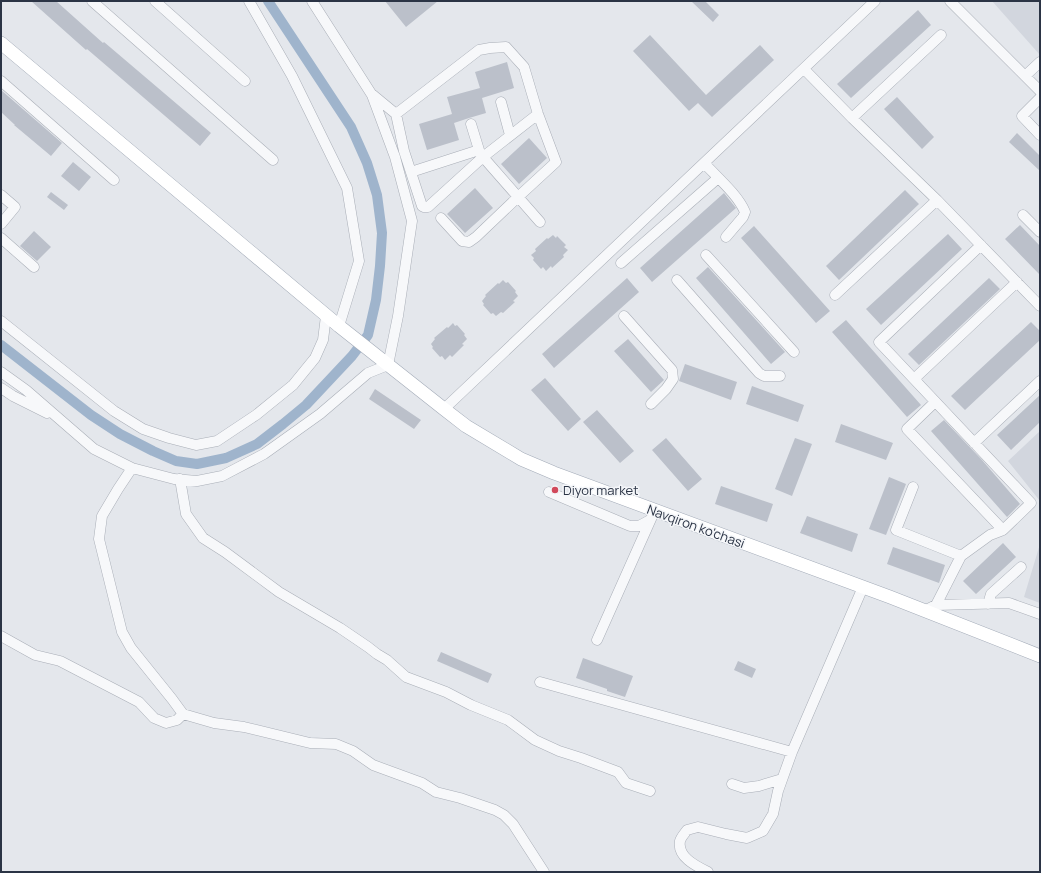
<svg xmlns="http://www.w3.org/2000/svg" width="1041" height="873" viewBox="0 0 1041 873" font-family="Manrope,sans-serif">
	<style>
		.built { fill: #d2d6de }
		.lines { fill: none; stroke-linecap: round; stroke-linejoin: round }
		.canal { stroke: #9fb4cc; stroke-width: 10 }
		.building { fill: #bbc0ca }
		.minor-casing { stroke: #a9aeb7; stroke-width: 11 }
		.major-casing { stroke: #a3abb8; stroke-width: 14 }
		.minor { stroke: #f7f8fa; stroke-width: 10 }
		.major { stroke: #fff; stroke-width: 13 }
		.poi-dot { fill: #d1495b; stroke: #f4f6f9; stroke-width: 1.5 }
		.labels { text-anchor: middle; stroke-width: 3; stroke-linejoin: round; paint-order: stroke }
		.poi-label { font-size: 13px; fill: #2b3445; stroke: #f4f6f9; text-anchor: start }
		.street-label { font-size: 13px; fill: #2b3445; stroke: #f4f6f9 }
	</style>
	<rect width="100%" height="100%" fill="#e4e7ec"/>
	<!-- built -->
	<path class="built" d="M992,1H1040V55Z
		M1040,431V501L1008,461Z
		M1040,544V603L1024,597Z"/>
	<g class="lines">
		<!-- canal -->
		<path class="canal" d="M1,345L91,415L120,434L153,451L176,461L197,464L226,458L257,444L283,424L306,405L352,356L368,335L376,300L380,266L382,233L377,195L367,163L351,127L268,1"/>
	</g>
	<!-- building -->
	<path class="building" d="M31,1H56L103,43L104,42L211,133L200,146L87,49L86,50Z
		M385,1H438L406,27Z
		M691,1H705L719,15L713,22Z
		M918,10L931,25L851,98L837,84Z
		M650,35L706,95L760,45L774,60L712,117L698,103L689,111L633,51Z
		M507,62L514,88L482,98L486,113L469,118L454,123L459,140L427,150L419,124L452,114L447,97L480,88L475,72Z
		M1,90L62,143L51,156L14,125H15L1,112Z
		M897,97L934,137L922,149L884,109Z
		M1017,133L1040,156V171L1009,142Z
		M529,138L547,158L519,184L501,164Z
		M73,162L91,177L79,191L61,176Z
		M475,188L493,208L465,233L447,214Z
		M905,190L919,204L839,280L826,266Z
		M51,192L68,205L64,210L47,197Z
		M724,193L736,208L652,282L640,268Z
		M1020,225L1040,246V275L1005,239Z
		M754,226L830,311L816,323L741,238Z
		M34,231L51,247L37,261L20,246Z
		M948,234L962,249L881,325L866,309Z
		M553,235L556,238L557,236L566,245L564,247L568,250L563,255L564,257L552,268L551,266L546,271L543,267L541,269L533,260L534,258L531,255L536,251L535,249L547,238L548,239Z
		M708,267L785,352L771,364L696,278Z
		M627,278L639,292L554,368L542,354Z
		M989,278L1000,289L919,365L908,354Z
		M503,280L506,283L508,282L516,291L515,292L518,296L513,301L515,302L503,313L501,312L496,316L493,313L491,314L483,305L484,304L482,301L486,296L485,295L498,283L499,284Z
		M846,320L921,405L907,417L832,332Z
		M1031,322L1040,331V340L965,410L951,396Z
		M453,323L455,326L457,325L465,334L464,335L467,339L462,344L464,345L452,357L450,355L445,360L442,356L440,357L432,348L433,347L431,344L435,339L434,338L447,327L448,328Z
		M628,339L664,380L651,392L614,351Z
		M685,364L737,382L731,400L679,381Z
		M545,378L581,419L568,431L531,390Z
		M752,386L804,405L798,422L746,404Z
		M375,389L421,420L414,429L369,399Z
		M1040,395V422L1011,450L997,435Z
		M597,410L634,451L620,463L583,422Z
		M944,420L982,460L1020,504L1007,517L931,431Z
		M841,424L893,443L886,460L835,442Z
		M666,438L702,479L688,491L652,450Z
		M795,438L812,444L792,496L775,489Z
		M889,477L906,484L886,535L869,529Z
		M721,486L773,504L767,522L715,504Z
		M807,516L858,534L852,552L800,533Z
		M1003,543L1016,557L976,594L963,581Z
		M893,547L945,565L939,583L887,564Z
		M441,652L492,674L488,683L437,661Z
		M583,658L633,676L625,697L607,691V689L576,678Z
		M738,661L756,669L752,678L734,670Z"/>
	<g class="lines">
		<defs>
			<path id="minor" d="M92,1L273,160
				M155,1L245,81
				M249,1L292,76L347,188L359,261L339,326
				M312,1L372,95L395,157L412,221L398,316L388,365L368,373L320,414L264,454L222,476L197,481L174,479L132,468L118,489L102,516L99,539L122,632L131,648L172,699L183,714L214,723L244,727L310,743L336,744L353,751L373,765L422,783L436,792L460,798L495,810L504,815L513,824L544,872
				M950,1L1040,91
				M804,69L852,118L937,200L1040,306
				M1025,76L1040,62
				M1,81L114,180
				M373,95L396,114L404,151L422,206L424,207H428L483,157L538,114
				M1040,98L1022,116L1040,135
				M501,102L510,135
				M396,114L479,50L490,48L506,47L524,67L538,114L556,162L518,197L476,237L469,242L462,241L441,218
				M852,118L941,35
				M480,152L483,157L540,222
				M704,163C717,177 738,195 745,212L743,217L726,237
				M411,172L479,150L471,124
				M1,195L15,207L1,224
				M1023,215L1040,232
				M1,238L34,267
				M706,255L794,352
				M621,263L718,178
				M677,280L759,373L764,376H780
				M835,295L937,200
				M624,316L672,370L673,379L666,389L651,404
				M1,321L114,411L143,429L169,438L196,445L217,441L256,415L293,385L315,358L323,340L326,316
				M1,372L26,390L94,449L132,468
				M914,379L1017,282
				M1,388L13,396L47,413
				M935,402L907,429L1003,530L1031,503L879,342L981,245
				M444,409L875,1
				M974,443L1040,381
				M180,479L186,514L203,538L225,552L279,592L340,628L368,647L377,654L387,660L406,677L446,692L471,705L508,720L535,740L559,751L581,758L618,772L626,783L650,791
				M913,487L896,530L961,556
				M549,492L630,526H639L650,520
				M988,604L991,594L1021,567
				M936,605L961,556L990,535L1003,530
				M924,611L936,605L1009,603L1040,614
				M1,636L35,655L60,661L139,702L154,718L166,723L177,720L183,714
				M597,640L655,510
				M540,682L792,752
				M732,784L744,788L759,786L782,779
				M708,872C696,866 677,857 680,841C681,837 685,833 687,830L698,827L726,834L747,838L763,831L773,814L778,791L792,752L863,587"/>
			<path id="major" d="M1,43L339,326L444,409L466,426L521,459L554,473L890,597L1040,656"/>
		</defs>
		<!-- minor casing -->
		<use href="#minor" class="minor-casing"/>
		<!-- major casing -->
		<use href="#major" class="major-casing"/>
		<!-- minor -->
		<use href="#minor" class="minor"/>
		<!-- major -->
		<use href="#major" class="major"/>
	</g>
	<!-- markers -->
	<circle class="poi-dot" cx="555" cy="490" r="4"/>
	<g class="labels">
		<!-- poi labels -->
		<g class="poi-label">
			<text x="563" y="495">Diyor market</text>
		</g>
		<!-- street labels -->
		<g class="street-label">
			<text transform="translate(696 526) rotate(20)" y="5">Navqiron ko'chasi</text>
		</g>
	</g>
	<!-- border -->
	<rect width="1041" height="873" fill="none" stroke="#2b3445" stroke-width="4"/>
</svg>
